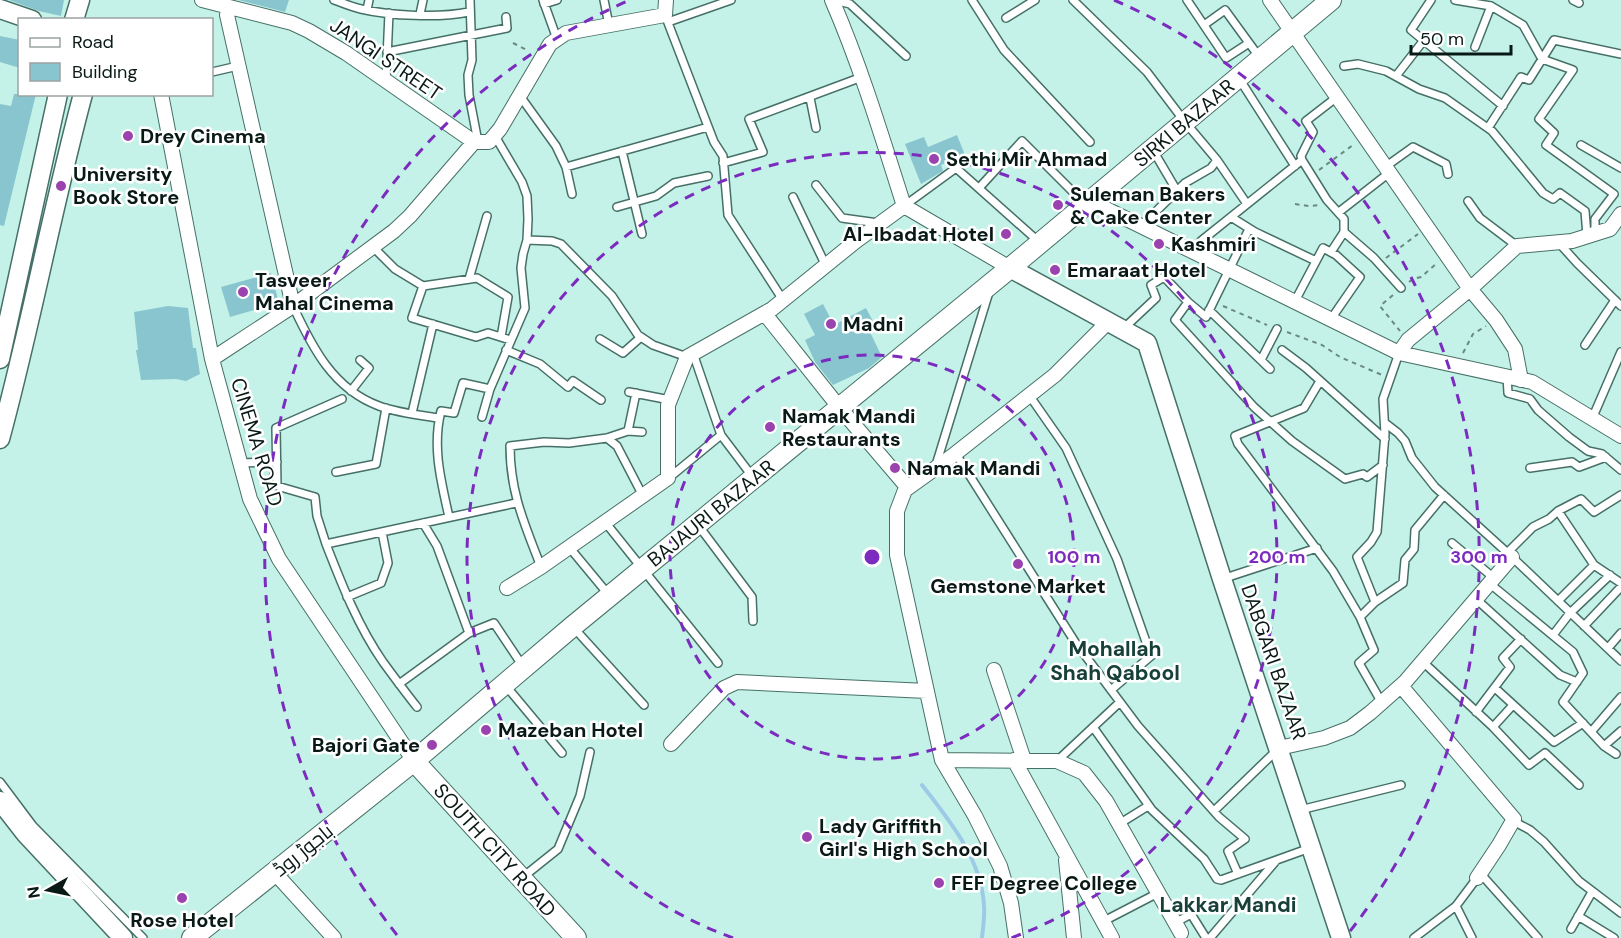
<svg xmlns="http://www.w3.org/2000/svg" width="1621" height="938" viewBox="0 0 1621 938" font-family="'DM Sans',Cairo,sans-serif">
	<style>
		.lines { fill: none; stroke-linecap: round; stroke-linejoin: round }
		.stream { stroke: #9dcbe7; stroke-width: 4 }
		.building { fill: #89c5ce }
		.service-casing { stroke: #467067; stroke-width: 10 }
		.minor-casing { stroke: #467067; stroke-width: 16 }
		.tertiary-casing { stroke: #467067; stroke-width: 21 }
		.secondary-casing { stroke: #467067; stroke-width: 22 }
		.path { stroke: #698982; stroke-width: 2; stroke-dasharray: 4.5 4.5; stroke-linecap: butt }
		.service { stroke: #fff; stroke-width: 7 }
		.minor { stroke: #fff; stroke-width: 14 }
		.tertiary { stroke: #fff; stroke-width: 18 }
		.secondary { stroke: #fff; stroke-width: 20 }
		.ring { fill: none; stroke: #7b2cbf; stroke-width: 3; stroke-dasharray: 10 8 }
		.poi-dot { fill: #9a42ae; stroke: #fff; stroke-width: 2 }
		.labels { text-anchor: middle; stroke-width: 5; stroke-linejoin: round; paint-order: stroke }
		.street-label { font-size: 20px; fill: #081916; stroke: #fff }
		.poi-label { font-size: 20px; font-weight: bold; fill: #081916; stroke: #fff; text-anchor: start }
		.neighbourhood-label { font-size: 21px; font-weight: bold; fill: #164038; stroke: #fff }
		.centre { fill: #7b2cbf; stroke: #fff; stroke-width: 3 }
		.ring-label { font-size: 18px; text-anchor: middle; font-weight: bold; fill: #7b2cbf; stroke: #fff; stroke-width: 5; stroke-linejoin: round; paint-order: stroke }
	</style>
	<rect width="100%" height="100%" fill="#c5f2e8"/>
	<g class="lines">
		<!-- stream -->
		<path class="stream" d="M922,785C949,820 981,858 984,905C985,916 983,927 982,938"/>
	</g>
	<!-- building -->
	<path class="building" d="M9,0H64L61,16L39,11Z
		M238,0H289L285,12Z
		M0,36L20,40V68L0,62Z
		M14,94H36L4,226L0,225V104L11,106Z
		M957,135L965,155L941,165L943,171L921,184L905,144L924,137L928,147Z
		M271,273L279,303L230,317L221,287Z
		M823,304L834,325L866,308L876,327L869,330L882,357L869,368L833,385L815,362L805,340L815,335L804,314Z
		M168,306L188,308L193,348H196L200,374L186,381L176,379L141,380L136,350H138L134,312Z"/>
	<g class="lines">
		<defs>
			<path id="service" d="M334,0C343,3 352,7 361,9C390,16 440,18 469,12
				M470,0L472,60L468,75L469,95L478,142
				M543,0L557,39
				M604,0L609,25
				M972,0L1004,50L1090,142
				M1073,0L1147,72L1185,122L1217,160L1247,204
				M1187,0L1226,58L1249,43
				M1431,0L1411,30L1503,106
				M1455,0L1491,6L1475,47
				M1573,0L1579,3
				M833,3L842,2L850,4L906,56
				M544,4L557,0
				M1491,6L1523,25L1542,59L1573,70L1539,119L1554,133L1546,145L1614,194L1595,219V234
				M367,10L369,0
				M420,14L423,0
				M665,15L714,142L723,156L728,215L783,300
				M1006,18L1035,0
				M668,22L731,0
				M1204,25L1225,10L1260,58
				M387,52L507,28L506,17
				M1344,66L1358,64L1386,71L1419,89L1445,98L1492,131L1543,193L1553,199L1560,193L1585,211L1587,236
				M212,72L238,66
				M1396,76L1424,40
				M1240,80L1295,166
				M386,81L389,13
				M520,96L556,146L566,167L572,194
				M1337,97L1306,121L1313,132L1301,156L1302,160L1327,200L1344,219V232L1374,258L1401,288
				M810,98L816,128
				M1488,128L1521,77L1529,80L1554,40L1621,54
				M1581,145L1621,168
				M622,151L642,234
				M1154,152L1177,191
				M723,163L763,152L749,119L862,77
				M566,167L708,127
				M1385,167L1413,147L1446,164L1448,174
				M816,185L842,218L878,223
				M979,188L1022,141L1085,204
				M793,197L826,266
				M1468,201L1480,218L1517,246
				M904,206L956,168L1038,241
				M617,207L656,196L674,183L708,176
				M1339,212L1389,173
				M1231,217L1255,232L1316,261
				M1141,226L1185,183L1211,168L1217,160
				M527,240L552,241L561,244L612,296L638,335L653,345L687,357
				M1559,243L1577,263L1621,306
				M373,247L395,269L423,286L412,318L476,337L488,333L510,340
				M1193,251L1201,241L1302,160
				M1331,252L1344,232
				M469,279L487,216
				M423,286L477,278L508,297L501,337
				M1295,301L1323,248L1336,255L1360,277L1331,319
				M1188,302L1175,320L1254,407L1292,441L1345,479L1363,474L1367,477L1383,465
				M293,306C312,347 333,389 379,406C398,413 419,415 439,418
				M1209,310L1270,369
				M1123,329L1156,298L1151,285L1164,277L1188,302L1206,317L1249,229
				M600,339L623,353L641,337
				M1585,345L1615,300
				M506,350L540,364L568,387L573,381L601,400
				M1282,350L1306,368L1385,439
				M693,353L721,435L752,476
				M1261,360L1277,329
				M1507,376L1508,393L1530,399L1538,410L1569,437L1588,451L1602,454L1621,470
				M1320,381L1304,408L1235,436L1238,444L1333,571L1360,617
				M351,391L369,368L360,360
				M629,392L670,400
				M1029,395L1066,448L1117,559L1151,656L1111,690
				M342,399L276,428L277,486L315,497L317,516L326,544L516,503
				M412,413L433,324
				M482,417L490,389
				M1592,419L1621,352
				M1385,423L1398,433L1405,441L1412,458L1435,487L1512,557L1621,661
				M628,431L636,393
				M607,438L617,446L643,496
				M956,454L1075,642L1138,726L1219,817L1245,839L1228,851L1238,874
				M240,463L277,462
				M936,465L989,292
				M1530,468L1572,462L1579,467L1606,457
				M336,472L376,464L386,408
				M670,477L721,435
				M1558,511L1594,565
				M449,517C441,481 432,447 441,411L454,413L463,383L490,389L525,308L521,268L523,254L527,240L528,219L527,196L522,182L495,136
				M605,522L718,663
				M423,523L437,546L469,633
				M698,525L752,597L753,621
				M1452,543L1494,578
				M326,544C342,585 358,626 383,662C394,677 405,692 417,707
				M569,547L608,594
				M1507,553L1533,527L1549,519L1558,511L1581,499L1594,512L1621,495
				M541,567C525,525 510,493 510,446L544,442L569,443L607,438L628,431L642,432
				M1222,579L1317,548
				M1489,583L1573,652L1583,673L1563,702L1604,746L1616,754
				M347,597L381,583L388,563L382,532
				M1476,599L1560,675L1577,682
				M1558,601L1594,565L1621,583
				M1375,602L1403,583L1405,560L1414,549L1415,530L1444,495
				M1584,626L1621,587
				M573,627L644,705
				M1553,635L1570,613L1610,575
				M1608,648L1621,633
				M1423,662L1493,727L1529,765L1545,753L1579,785
				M399,684L469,633L494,623L522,665
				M506,686L562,753
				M1495,688L1554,742L1583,723
				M1382,703L1359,663L1374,650L1360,617L1375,602L1357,557L1371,542L1377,532L1385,434L1383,399L1399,353
				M1476,712L1510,667L1503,658L1521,639
				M1093,727L1152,810L1204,859L1217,879L1221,880L1310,848
				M1493,727L1513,705
				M1591,732L1621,697
				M1604,746L1621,731
				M1057,761L1120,702
				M0,782L33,826L143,938
				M1300,810L1401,785
				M1214,811L1277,750
				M1513,821L1530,830L1544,842L1579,881L1621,913
				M1119,824L1148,806
				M1480,873L1538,938
				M523,877L558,849L580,796L590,752
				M1456,906L1472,938
				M1578,916L1614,938
				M1102,922L1158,893
				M1175,923L1191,914L1206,938
				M1571,929L1592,892
				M1210,938L1275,862
				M1414,938L1456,906L1477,878"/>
			<path id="minor" d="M202,0L292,23L309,31L346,53L474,142
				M832,0C861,67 882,137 904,206L1010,268
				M1270,0L1470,289L1496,320L1515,349L1521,380
				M229,7L227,15L293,306
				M161,94L212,359L250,499L279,559L414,761
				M474,142H489L500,129L550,44L566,33L665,15L666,0
				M1090,201L1399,353L1532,382L1621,436
				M765,314L839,407L908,488
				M1399,353L1408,340L1470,289L1517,246L1572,241L1610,229L1621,214
				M212,359L293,306L394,231L410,216L474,142
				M507,588L541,567L668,478V405L687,357L772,309L856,241L904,206
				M994,670L1024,760
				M1401,686L1514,819L1499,845L1477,878
				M671,744L724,688L737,682L927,691
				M1279,748L1324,738L1350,728L1370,713L1405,682L1512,557
				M942,760L1057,761L1084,773L1106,801L1181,933
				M1014,760L1112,938
				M1066,860L1074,938
				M275,873L334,938
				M1016,938L1011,903L1000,866L975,816L942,760L897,555V511L905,490L951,457L1055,375L1108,322"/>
			<path id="tertiary" d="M0,9L32,20
				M74,20L80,0
				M1010,268L1147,343L1222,579L1341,938
				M0,359L58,94
				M0,439C31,325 52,209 83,94
				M0,801L25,833L123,938"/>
			<path id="secondary" d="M414,761L576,938
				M192,938L414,761L573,626L1010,268L1331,0"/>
		</defs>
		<!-- service casing -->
		<use href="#service" class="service-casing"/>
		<!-- minor casing -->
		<use href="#minor" class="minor-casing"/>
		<!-- tertiary casing -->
		<use href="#tertiary" class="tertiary-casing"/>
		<!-- secondary casing -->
		<use href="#secondary" class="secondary-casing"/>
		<!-- path -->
		<path class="path" d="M513,43L529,51
			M1319,170L1353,145
			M1295,204L1309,206L1320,205
			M1386,258L1418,234
			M1409,282L1413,279L1421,277L1436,264
			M1393,295L1380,306L1400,331
			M1223,306L1267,325
			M1287,332L1322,345L1340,357L1382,375
			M1463,353L1473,334L1486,326"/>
		<!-- service -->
		<use href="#service" class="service"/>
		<!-- minor -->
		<use href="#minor" class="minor"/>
		<!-- tertiary -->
		<use href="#tertiary" class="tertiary"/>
		<!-- secondary -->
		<use href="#secondary" class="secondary"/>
	</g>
	<!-- distance rings -->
	<g class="ring">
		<circle cx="872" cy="557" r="202"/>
		<path d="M733 938A405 405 0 1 1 1011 938"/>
		<path d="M397 935A607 607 0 0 1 630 0M1114 0A607 607 0 0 1 1347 935"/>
	</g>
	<!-- markers -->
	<g class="poi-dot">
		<circle cx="128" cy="136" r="6"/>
		<circle cx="934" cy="159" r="6"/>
		<circle cx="61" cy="186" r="6"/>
		<circle cx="1058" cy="205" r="6"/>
		<circle cx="1006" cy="234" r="6"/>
		<circle cx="1159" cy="244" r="6"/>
		<circle cx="1055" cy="270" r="6"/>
		<circle cx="243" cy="292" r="6"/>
		<circle cx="831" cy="324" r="6"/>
		<circle cx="770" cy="427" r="6"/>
		<circle cx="895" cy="468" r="6"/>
		<circle cx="1018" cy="564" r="6"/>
		<circle cx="486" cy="730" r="6"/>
		<circle cx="432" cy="745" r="6"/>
		<circle cx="807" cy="837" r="6"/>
		<circle cx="939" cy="883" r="6"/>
		<circle cx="182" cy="898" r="6"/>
	</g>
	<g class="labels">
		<!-- street labels -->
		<g class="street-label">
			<text transform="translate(386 59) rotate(34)" y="7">JANGI STREET</text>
			<text transform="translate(1184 123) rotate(-40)" y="7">SIRKI BAZAAR</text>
			<text transform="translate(257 442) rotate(73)" y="7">CINEMA ROAD</text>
			<text transform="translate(711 513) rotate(-39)" y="7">BAJAURI BAZAAR</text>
			<text transform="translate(1274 662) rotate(71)" y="7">DABGARI BAZAAR</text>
			<text transform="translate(303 850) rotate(-39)" y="7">باجوڑ روڈ</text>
			<text transform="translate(495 850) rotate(48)" y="7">SOUTH CITY ROAD</text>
		</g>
		<!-- poi labels -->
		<g class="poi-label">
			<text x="140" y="143">Drey Cinema</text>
			<text x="946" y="166">Sethi Mir Ahmad</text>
			<text x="73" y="181">University<tspan x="73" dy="23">Book Store</tspan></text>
			<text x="1070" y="201">Suleman Bakers<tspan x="1070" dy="23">&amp; Cake Center</tspan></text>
			<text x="994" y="241" text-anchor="end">Al-Ibadat Hotel</text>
			<text x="1171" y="251">Kashmiri</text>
			<text x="1067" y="277">Emaraat Hotel</text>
			<text x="255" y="287">Tasveer<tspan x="255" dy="23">Mahal Cinema</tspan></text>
			<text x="843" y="331">Madni</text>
			<text x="782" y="423">Namak Mandi<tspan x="782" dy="23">Restaurants</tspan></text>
			<text x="907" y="475">Namak Mandi</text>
			<text x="1018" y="593" text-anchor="middle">Gemstone Market</text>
			<text x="498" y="737">Mazeban Hotel</text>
			<text x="420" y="752" text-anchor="end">Bajori Gate</text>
			<text x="819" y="833">Lady Griffith<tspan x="819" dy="23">Girl's High School</tspan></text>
			<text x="951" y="890">FEF Degree College</text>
			<text x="182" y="927" text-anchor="middle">Rose Hotel</text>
		</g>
		<!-- neighbourhood labels -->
		<g class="neighbourhood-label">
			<text x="1115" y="656">Mohallah<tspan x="1115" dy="24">Shah Qabool</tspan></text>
			<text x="1228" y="912">Lakkar Mandi</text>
		</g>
	</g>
	<circle cx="872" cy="557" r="9" class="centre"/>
	<g class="ring-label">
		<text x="1074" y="563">100 m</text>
		<text x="1277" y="563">200 m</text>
		<text x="1479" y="563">300 m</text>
	</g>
	<!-- legend -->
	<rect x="18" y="18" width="195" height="78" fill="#ffffff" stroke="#9ca3a2" stroke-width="1.5"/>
	<rect x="30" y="38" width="30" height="9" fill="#ffffff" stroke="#9ca3a2" stroke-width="1.5"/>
	<text x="72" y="48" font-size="18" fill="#081916">Road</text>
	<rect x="30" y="63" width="30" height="18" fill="#89c5ce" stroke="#9ca3a2" stroke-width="1.5"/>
	<text x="72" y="78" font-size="18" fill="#081916">Building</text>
	<!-- north arrow -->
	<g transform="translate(48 890) rotate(261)" stroke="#ffffff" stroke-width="4.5" paint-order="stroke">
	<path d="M0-4.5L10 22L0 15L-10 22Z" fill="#081916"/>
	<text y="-9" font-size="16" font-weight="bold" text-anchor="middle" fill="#081916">N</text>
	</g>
	<!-- scale -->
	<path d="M1411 45v9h100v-9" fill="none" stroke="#081916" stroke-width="3"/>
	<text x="1420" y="45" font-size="18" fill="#081916" stroke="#ffffff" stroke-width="4.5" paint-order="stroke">50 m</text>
</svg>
